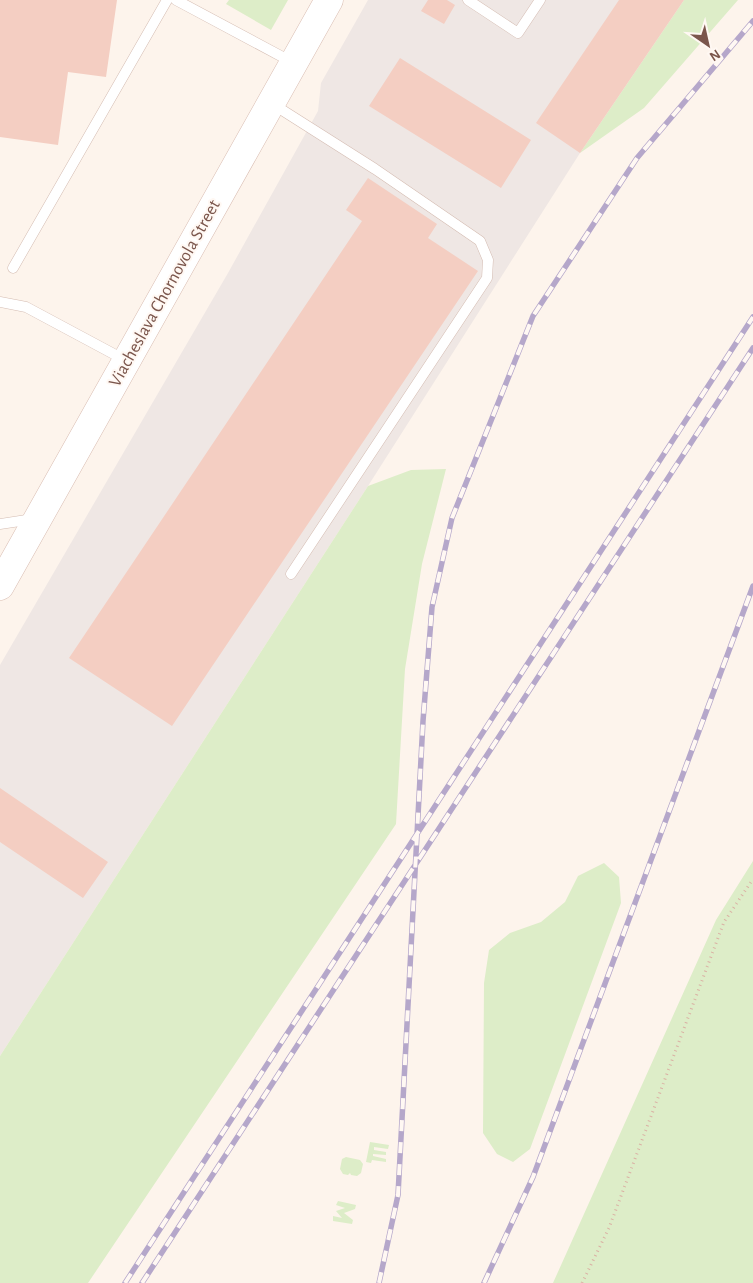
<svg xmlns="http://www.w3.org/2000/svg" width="753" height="1283" viewBox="0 0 753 1283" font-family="'Alegreya Sans',sans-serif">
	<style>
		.industrial { fill: #efe7e4 }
		.green { fill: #ddedc8 }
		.building { fill: #f4cec2 }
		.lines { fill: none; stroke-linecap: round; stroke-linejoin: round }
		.lane-casing { stroke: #d4bcb2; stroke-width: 11 }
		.secondary-casing { stroke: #d9bdb2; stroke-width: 29 }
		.path { stroke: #dab1a4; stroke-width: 3; stroke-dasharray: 1 4; stroke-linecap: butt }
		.lane { stroke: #fff; stroke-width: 10 }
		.secondary { stroke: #fff; stroke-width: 28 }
		.rail-casing { stroke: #b5a7ca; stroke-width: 5.5 }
		.rail { stroke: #fff8f3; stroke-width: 4; stroke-dasharray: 11; stroke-linecap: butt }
		.labels { text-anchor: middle; stroke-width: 4; stroke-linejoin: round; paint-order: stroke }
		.street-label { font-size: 18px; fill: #7b564c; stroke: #fff8f3 }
	</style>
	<rect width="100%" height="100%" fill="#fdf4ec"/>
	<!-- industrial -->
	<path class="industrial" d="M368,0H684L580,153L368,486L0,1056V665L228,273L318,111L321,83Z"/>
	<!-- green -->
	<path class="green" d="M229,0H288L271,30L226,4Z
		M684,0H738L644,108L580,153Z
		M446,469L422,564L405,669L396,824L88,1283H0V1056L368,486L411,470Z
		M753,861V1283H553L716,920Z
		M604,863L619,877L621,903L530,1149L513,1162L497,1154L483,1133L484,983L489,950L510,933L541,922L565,902L578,876Z
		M370,1142L389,1145L388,1149L374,1147V1150L386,1152V1155L373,1154V1156L386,1159V1162L372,1160L371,1163L366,1162Z
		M346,1157L360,1160L363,1164L361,1173L357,1176L351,1175L350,1173L348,1175L343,1174L340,1169L342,1159Z
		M338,1201L356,1205L355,1209L344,1213L353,1220L352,1224L333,1221V1216L342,1218L336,1211L345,1208L336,1205Z"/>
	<!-- building -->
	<path class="building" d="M0,0H117L106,77L68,72L58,145L0,137Z
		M428,0H447L455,5L444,24L421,11Z
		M619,0H684L580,153L536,123Z
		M400,58L531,140L501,188L369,106Z
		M368,178L437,224L428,238L478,271L172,726L69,658L362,221L346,210Z
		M0,788L108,862L83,898L0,842Z"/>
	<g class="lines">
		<defs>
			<path id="lane" d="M176,0L292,62
				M468,0L518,33L540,0
				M271,103L375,169L480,241L488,260L487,278L291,574
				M13,268L167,0
				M0,302L26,307L125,360
				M0,524L33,519"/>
			<path id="secondary" d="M0,586L329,0"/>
		</defs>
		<!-- lane casing -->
		<use href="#lane" class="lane-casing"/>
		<!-- secondary casing -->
		<use href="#secondary" class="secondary-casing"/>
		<!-- path -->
		<path class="path" d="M582,1283L609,1228L724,922L753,879"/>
		<!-- lane -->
		<use href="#lane" class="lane"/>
		<!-- secondary -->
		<use href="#secondary" class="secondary"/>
		<defs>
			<path id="rail" d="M125,1283L753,317
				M142,1283L753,348
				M379,1283L398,1195L423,721L432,607L452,518L533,316L637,158L753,21
				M484,1283L533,1177L753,586"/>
		</defs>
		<!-- rail casing -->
		<use href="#rail" class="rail-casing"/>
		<!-- rail -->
		<use href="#rail" class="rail"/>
	</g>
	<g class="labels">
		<!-- street labels -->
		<g class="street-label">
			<text transform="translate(164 293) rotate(-61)" y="6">Viacheslava Chornovola Street</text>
		</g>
	</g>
	<!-- north arrow -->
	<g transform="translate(708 45) rotate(146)" stroke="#fff8f3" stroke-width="4" paint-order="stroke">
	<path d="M0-4L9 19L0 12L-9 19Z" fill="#7b564c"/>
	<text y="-8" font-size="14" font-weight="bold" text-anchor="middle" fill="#7b564c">N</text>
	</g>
</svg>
